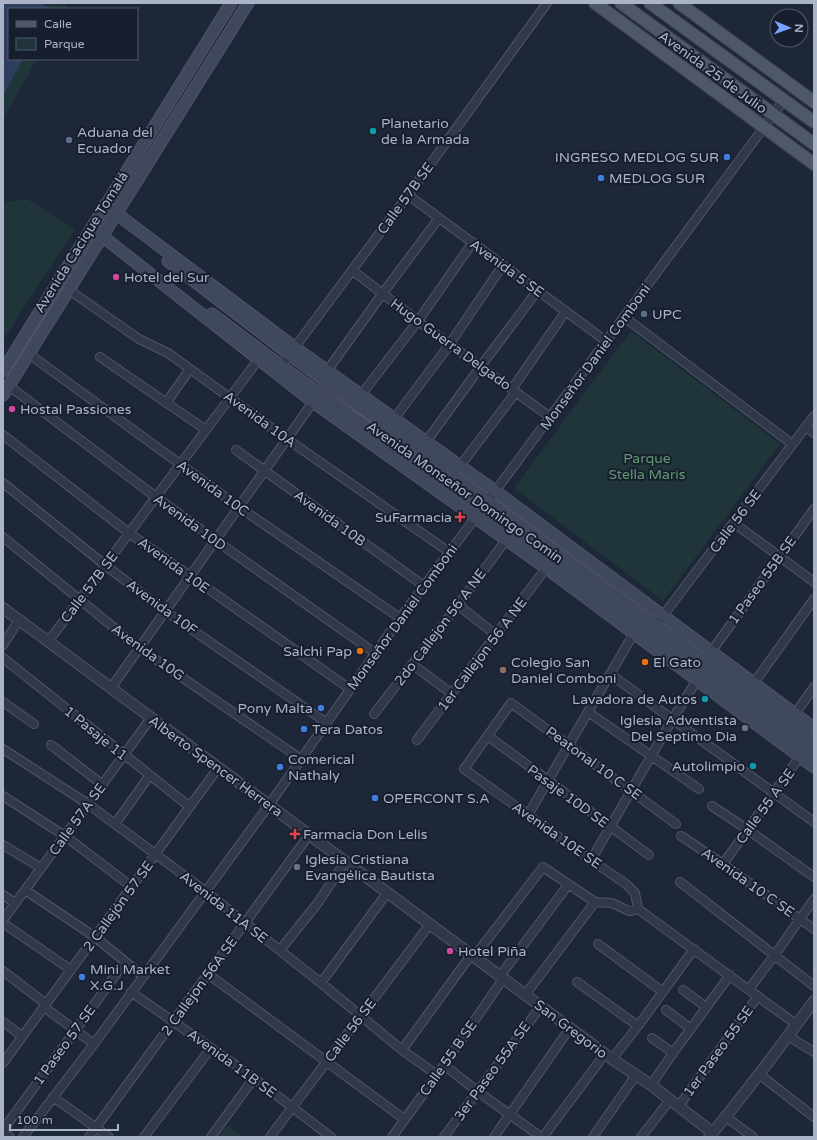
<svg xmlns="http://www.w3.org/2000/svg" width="817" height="1140" viewBox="0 0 817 1140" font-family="'Varela Round',sans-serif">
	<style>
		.green { fill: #1f353a }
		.water { fill: #2d3e5f }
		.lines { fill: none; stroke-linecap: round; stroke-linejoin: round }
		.minor-casing { stroke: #4f5667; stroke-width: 10 }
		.tertiary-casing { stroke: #4f5667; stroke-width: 12 }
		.secondary-casing { stroke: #4f5667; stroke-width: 13 }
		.primary-casing { stroke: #3b4252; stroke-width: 14 }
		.minor { stroke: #313949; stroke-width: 8 }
		.tertiary { stroke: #313949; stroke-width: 10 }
		.secondary { stroke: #3f485c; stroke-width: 11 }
		.primary { stroke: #4f5869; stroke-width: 12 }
		.culture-dot { fill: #0f9aa8; stroke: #171e2d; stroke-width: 1.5 }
		.service-dot { fill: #5c6f8a; stroke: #171e2d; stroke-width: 1.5 }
		.shop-dot { fill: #3f7fe0; stroke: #171e2d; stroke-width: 1.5 }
		.hotel-dot { fill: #d1479c; stroke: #171e2d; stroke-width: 1.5 }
		.health-dot { fill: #e0444e; stroke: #171e2d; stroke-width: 1.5 }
		.food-dot { fill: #e8710a; stroke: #171e2d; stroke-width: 1.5 }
		.education-dot { fill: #8d6e63; stroke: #171e2d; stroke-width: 1.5 }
		.worship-dot { fill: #6b7280; stroke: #171e2d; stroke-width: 1.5 }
		.labels { text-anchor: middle; stroke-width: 4; stroke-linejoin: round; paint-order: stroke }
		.street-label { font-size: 14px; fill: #abb3c6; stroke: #171e2d }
		.poi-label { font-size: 14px; fill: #abb3c6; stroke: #171e2d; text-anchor: start }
		.park-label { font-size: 14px; fill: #619871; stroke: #171e2d }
	</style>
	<rect width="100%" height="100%" fill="#1d2738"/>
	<!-- green -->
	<path class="green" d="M3,3H68L65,9H9V59H37L3,119Z
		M27,199L75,229L3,340V203Z
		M631,331L780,444L663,601L514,488Z
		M228,1125L242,1137H219Z"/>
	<!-- water -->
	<path class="water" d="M3,3H40L51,9H9V59H23L3,96Z"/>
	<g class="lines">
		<defs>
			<path id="minor" d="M408,195L606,341
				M352,270L418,321L550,417
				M69,290L139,339L168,353L287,439L449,552
				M624,317L792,444
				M29,354L239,507L400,618
				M100,357L206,430
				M278,370L408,195L547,3
				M327,371L383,293L439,218
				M9,386L156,497L215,540L375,653
				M512,389L566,311
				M361,395L418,321L473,242
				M166,403L190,369
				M394,419L447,348L503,265
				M806,427L814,433
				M3,435L129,533L350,689
				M426,442L481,366L538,290
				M236,450L424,586
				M460,466L516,392
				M3,483L105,565L165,611L327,723
				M485,505L784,100
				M734,523L814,582
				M3,537L139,648L301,759
				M458,605L496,635
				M656,625L814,416
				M48,642L258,360
				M3,645L19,620
				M711,652L814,509
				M3,658L190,807
				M412,664L452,694
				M610,674L814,822
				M754,683L814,599
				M111,688L313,402
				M3,702L34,724
				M588,712L699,789
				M374,714L455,609L506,540
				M795,714L814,687
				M488,736L649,855
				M417,740L546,568
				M51,745L103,785
				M3,749L88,804L205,891L321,983L402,1050L437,1075
				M3,796L65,836L132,887
				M712,806L748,830L814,877
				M528,815L634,633
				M115,824L150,775
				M681,836L723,864L814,929
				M3,845L41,868
				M591,860L672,720L697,680
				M723,864L803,752
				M680,882L814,986
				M25,890L95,937L143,976
				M3,895L15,903
				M638,909L635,893L626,884L591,860L464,769L511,703L676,824
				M3,920L151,718
				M3,923L71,970
				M598,944L663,992
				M280,950L317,904L345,862
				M474,957L543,867L595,902L612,903L629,911L638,909L797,1025
				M3,971L46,1004
				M208,974L404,1119
				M500,976L568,885
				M577,982L638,1026
				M321,983L387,893
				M749,989L774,956L814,899
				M683,990L706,1007
				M131,992L254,1078L331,1137
				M525,995L595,902
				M44,1007L94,1044
				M666,1010L691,1029
				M3,1022L22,1036
				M788,1036L814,1052
				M652,1038L673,1053
				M402,1050L471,955
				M612,1059L638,1026L694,949
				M3,1063L218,768
				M444,1065L477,1091L541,1137
				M759,1074L814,1117
				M651,1085L673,1053L730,975
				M53,1097L109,1137
				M679,1106L758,996
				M726,1117L753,1137
				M3,1130L125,962
				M3,1132L10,1137
				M23,1137L94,1044L269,805L400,618L478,514
				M89,1137L309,835
				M144,1137L211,1048
				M211,1137L254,1078
				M270,1137L430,924
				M392,1137L437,1075L503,979
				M444,1137L541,1006
				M494,1137L570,1028
				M543,1137L605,1054
				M593,1137L636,1075
				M641,1137L670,1100"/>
			<path id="tertiary" d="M3,608L612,1059L651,1085L713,1133
				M709,1137C746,1093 780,1047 814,1001"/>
			<path id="secondary" d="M105,205L294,347L495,491L814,728
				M92,228L313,402L546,568L814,767
				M168,261L289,354L814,742
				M212,314L281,366L482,510L814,754
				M3,371L231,3
				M3,395L248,3"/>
			<path id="primary" d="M595,3L814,164
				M621,3L814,144
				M650,3L814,122
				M679,3L814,102"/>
		</defs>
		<!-- minor casing -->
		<use href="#minor" class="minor-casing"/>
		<!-- tertiary casing -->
		<use href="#tertiary" class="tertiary-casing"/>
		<!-- secondary casing -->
		<use href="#secondary" class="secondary-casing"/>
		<!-- primary casing -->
		<use href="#primary" class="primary-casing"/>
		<!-- minor -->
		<use href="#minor" class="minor"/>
		<!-- tertiary -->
		<use href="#tertiary" class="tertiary"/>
		<!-- secondary -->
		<use href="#secondary" class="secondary"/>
		<!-- primary -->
		<use href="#primary" class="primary"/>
	</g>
	<!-- markers -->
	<g class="culture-dot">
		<circle cx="373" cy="131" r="4"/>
		<circle cx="705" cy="699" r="4"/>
		<circle cx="753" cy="766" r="4"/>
	</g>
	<g class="service-dot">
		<circle cx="69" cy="140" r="4"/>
		<circle cx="644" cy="314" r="4"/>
	</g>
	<g class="shop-dot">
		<circle cx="727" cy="157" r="4"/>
		<circle cx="601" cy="178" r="4"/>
		<circle cx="321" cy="708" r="4"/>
		<circle cx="304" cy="729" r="4"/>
		<circle cx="280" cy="767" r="4"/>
		<circle cx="375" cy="798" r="4"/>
		<circle cx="82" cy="977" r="4"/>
	</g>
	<g class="hotel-dot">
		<circle cx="116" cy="277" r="4"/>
		<circle cx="12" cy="409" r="4"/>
		<circle cx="450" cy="951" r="4"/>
	</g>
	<g class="health-dot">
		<path d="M458 511h4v4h4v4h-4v4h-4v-4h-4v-4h4z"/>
		<path d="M293 828h4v4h4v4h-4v4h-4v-4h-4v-4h4z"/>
	</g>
	<g class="food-dot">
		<circle cx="360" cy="651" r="4"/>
		<circle cx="645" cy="662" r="4"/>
	</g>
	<circle class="education-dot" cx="503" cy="670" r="4"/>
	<g class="worship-dot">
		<circle cx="745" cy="728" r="4"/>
		<circle cx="297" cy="867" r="4"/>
	</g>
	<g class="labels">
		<!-- street labels -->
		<g class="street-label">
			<text transform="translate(713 72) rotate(36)" y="5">Avenida 25 de Julio</text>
			<text transform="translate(405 198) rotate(-54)" y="5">Calle 57B SE</text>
			<text transform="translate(81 242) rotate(-58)" y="5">Avenida Cacique Tomalá</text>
			<text transform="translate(507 268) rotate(36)" y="5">Avenida 5 SE</text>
			<text transform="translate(451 344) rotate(36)" y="5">Hugo Guerra Delgado</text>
			<text transform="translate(595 357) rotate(-54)" y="5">Monseñor Daniel Comboni</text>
			<text transform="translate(260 419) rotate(36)" y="5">Avenida 10A</text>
			<text transform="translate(213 488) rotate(36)" y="5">Avenida 10C</text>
			<text transform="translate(465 492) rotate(35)" y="5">Avenida Monseñor Domingo Comín</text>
			<text transform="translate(330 518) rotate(36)" y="5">Avenida 10B</text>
			<text transform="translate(735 521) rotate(-53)" y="5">Calle 56 SE</text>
			<text transform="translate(190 522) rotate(36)" y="5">Avenida 10D</text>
			<text transform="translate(174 565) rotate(36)" y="5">Avenida 10E</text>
			<text transform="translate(762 580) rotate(-54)" y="5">1 Paseo 55B SE</text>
			<text transform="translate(89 587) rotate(-53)" y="5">Calle 57B SE</text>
			<text transform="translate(162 607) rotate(36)" y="5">Avenida 10F</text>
			<text transform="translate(402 617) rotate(-54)" y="5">Monseñor Daniel Comboni</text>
			<text transform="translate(440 627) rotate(-53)" y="5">2do Callejon 56 A NE</text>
			<text transform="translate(148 652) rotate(36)" y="5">Avenida 10G</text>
			<text transform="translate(482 654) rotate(-53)" y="5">1er Callejon 56 A NE</text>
			<text transform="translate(96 733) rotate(39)" y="5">1 Pasaje 11</text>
			<text transform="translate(594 763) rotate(36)" y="5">Peatonal 10 C SE</text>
			<text transform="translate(216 766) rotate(36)" y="5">Alberto Spencer Herrera</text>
			<text transform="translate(568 796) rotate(36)" y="5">Pasaje 10D SE</text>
			<text transform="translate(765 806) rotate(-54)" y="5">Calle 55 A SE</text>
			<text transform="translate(77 819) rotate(-54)" y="5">Calle 57A SE</text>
			<text transform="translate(557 835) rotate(35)" y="5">Avenida 10E SE</text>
			<text transform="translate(748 882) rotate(35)" y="5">Avenida 10 C SE</text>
			<text transform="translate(118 906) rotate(-54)" y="5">2 Callejón 57 SE</text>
			<text transform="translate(224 907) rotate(38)" y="5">Avenida 11A SE</text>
			<text transform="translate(199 986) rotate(-54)" y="5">2 Callejon 56A SE</text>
			<text transform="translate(571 1029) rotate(37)" y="5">San Gregorio</text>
			<text transform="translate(350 1030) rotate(-53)" y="5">Calle 56 SE</text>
			<text transform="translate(64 1045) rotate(-54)" y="5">1 Paseo 57 SE</text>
			<text transform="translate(718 1051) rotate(-54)" y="5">1er Paseo 55 SE</text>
			<text transform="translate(448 1058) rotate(-55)" y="5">Calle 55 B SE</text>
			<text transform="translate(232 1063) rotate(36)" y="5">Avenida 11B SE</text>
			<text transform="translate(492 1071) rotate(-54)" y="5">3er Paseo 55A SE</text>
		</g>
		<!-- poi labels -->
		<g class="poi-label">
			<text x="381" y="128">Planetario<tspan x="381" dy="16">de la Armada</tspan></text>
			<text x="77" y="137">Aduana del<tspan x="77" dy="16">Ecuador</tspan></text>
			<text x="719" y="162" text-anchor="end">INGRESO MEDLOG SUR</text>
			<text x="609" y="183">MEDLOG SUR</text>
			<text x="124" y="282">Hotel del Sur</text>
			<text x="652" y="319">UPC</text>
			<text x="20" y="414">Hostal Passiones</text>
			<text x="452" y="522" text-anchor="end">SuFarmacia</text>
			<text x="352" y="656" text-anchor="end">Salchi Pap</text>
			<text x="511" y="667">Colegio San<tspan x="511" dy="16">Daniel Comboni</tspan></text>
			<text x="653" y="667">El Gato</text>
			<text x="697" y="704" text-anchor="end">Lavadora de Autos</text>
			<text x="313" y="713" text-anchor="end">Pony Malta</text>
			<text x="737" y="725" text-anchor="end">Iglesia Adventista<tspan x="737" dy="16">Del Septimo Dia</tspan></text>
			<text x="312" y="734">Tera Datos</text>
			<text x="288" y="764">Comerical<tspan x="288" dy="16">Nathaly</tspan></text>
			<text x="745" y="771" text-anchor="end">Autolimpio</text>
			<text x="383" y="803">OPERCONT S.A</text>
			<text x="303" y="839">Farmacia Don Lelis</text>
			<text x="305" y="864">Iglesia Cristiana<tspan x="305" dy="16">Evangélica Bautista</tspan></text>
			<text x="458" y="956">Hotel Piña</text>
			<text x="90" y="974">Mini Market<tspan x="90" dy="16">X.G.J</tspan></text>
		</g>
		<!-- park labels -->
		<g class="park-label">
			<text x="647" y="463">Parque<tspan x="647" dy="16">Stella Maris</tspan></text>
		</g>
	</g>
	<!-- border -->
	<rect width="817" height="1140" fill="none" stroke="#abb3c6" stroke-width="8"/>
	<!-- legend -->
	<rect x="8" y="8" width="130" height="52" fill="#171e2d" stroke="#525a6a"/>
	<rect x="16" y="21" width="20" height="6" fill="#4f5869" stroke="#525a6a"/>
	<text x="44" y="28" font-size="12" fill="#abb3c6">Calle</text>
	<rect x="16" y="38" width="20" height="12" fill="#1f353a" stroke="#525a6a"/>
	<text x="44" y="48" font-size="12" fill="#abb3c6">Parque</text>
	<!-- north arrow -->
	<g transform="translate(789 28) rotate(92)"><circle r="19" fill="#171e2d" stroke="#525a6a"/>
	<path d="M0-3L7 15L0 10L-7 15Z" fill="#77a2ff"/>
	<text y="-6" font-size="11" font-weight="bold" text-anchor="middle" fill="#abb3c6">N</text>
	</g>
	<!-- scale -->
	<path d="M10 1124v6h108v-6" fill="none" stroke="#abb3c6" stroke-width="2"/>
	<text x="16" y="1124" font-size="12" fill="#abb3c6" stroke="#171e2d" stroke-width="3" paint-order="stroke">100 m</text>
</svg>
